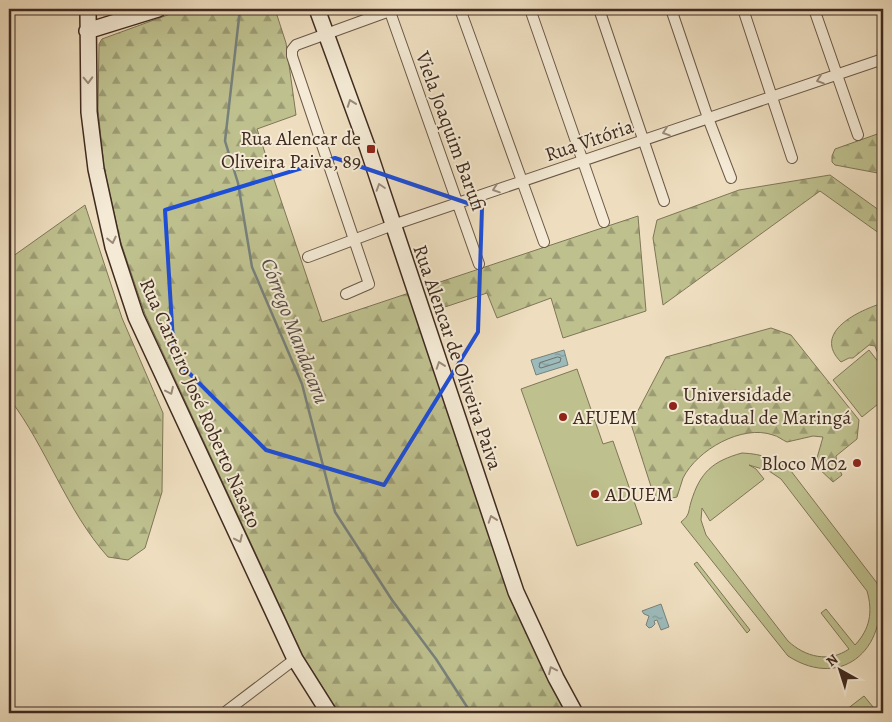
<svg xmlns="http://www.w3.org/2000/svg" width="892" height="722" viewBox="0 0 892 722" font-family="Alegreya,serif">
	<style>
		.forest { fill: url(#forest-firs); stroke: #7f7657 }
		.park { fill: #bec08e; stroke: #7f7657; fill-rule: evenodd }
		.water { fill: url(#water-ripples); stroke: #77817c }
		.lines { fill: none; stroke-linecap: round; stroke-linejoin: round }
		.shore { stroke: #6e726d; stroke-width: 1 }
		.stream { stroke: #77817c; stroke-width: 2.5 }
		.street-casing { stroke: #6c5848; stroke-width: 12 }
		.secondary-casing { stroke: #402b20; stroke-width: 18 }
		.street { stroke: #f4ead5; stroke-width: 10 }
		.secondary { stroke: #f4ead5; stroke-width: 15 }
		.oneway { stroke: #9a8a7a }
		.marked { fill: none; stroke: #1d4ed8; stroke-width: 4; stroke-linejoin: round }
		.poi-dot { fill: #8f2418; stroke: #f4ead5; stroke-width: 2 }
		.labels { text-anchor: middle; stroke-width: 4; stroke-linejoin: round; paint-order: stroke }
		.street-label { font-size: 20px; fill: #402b20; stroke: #f4ead5 }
		.poi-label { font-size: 20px; fill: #402b20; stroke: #f4ead5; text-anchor: start }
		.water-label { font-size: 21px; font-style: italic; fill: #574f46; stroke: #f4ead5 }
	</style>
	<defs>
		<pattern id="forest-firs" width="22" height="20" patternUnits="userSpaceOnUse" patternTransform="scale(1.25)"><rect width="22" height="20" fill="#bec08e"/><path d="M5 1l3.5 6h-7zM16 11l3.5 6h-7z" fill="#9c9c74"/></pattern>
		<pattern id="water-ripples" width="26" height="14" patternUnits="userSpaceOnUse" patternTransform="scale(1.25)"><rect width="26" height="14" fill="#9cbaba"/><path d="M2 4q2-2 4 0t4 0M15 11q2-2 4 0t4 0" fill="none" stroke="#819797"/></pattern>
	</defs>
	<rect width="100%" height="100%" fill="#eedebf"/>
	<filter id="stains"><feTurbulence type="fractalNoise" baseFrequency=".004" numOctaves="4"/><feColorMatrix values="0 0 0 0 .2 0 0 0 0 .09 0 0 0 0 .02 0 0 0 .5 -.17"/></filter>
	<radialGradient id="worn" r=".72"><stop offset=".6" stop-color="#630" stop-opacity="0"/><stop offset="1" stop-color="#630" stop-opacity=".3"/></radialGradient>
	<!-- forest -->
	<path class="forest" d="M184,9H275L286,43L296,115L257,129L322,322L409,293L568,713H339L303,656L145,314L120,240L104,168L98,109L99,44L102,39Z
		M883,132V174L835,165L832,162V156L835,149Z
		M830,175L883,213V236L820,191L663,305L653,238L657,220L739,190Z
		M85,205L122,318L163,413L162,492L145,548L128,560L108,557C66,510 47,448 9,398V259Z
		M638,216L646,311L563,338L551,298L497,318L487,293L436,310L428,286Z
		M883,303V360L879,357L875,346L869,345L853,358H849L841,362C811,332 860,310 883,303Z
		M771,328L791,335L859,420L857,439L836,456L837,464L842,475L833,482L815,465L823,437L813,436L787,442C782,440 778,436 773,435C742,424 697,450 683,478C681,484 679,491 677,497L663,500L655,499L631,424L666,357Z"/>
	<!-- park -->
	<path class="park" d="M869,350L883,368V400L862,417L833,380Z
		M577,369L603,444L613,441L642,524L577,546L521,389Z
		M742,453C764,454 774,459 791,471L877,583C892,645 844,692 788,656L681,522C690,515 688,512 691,502C700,472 713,461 742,453ZM749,465L769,471L781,479L867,591C873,612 870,629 855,645L826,609L821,613L849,649C829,663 805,657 788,641L706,535L701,520L702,508L710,521L764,479L756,469Z
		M697,562L750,630L747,633L694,564Z
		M864,696L878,713H842Z"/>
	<!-- water -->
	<path class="water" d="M564,350L568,365L536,375L531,360Z
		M661,604L669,627L661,630L657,620L654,621L655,624L652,627L649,628L646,625L649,616L644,614L642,611Z"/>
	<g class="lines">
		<!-- shore -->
		<path class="shore" d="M558,357L561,358L560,362L541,368L539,367L540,363Z"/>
		<!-- stream -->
		<path class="stream" d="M240,9L225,141L238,183L252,267L302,384L335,512L392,600L436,659L471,713"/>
		<defs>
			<path id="street" d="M389,9L479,264
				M460,9L544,242
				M530,9L604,222
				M599,9L664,201
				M671,9L708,118L731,178
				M743,9L792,158
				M814,9L858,135
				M308,257L393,225L883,59
				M346,294L369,284L292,56V50L296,45L395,9
				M224,713L295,659"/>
			<path id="secondary" d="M88,9L89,112L96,169L113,247L136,317L295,659L329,713
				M317,9L368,149L516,592L556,678L575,713
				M87,31L158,9"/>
		</defs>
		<!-- street casing -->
		<use href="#street" class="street-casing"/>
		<!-- secondary casing -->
		<use href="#secondary" class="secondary-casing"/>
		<!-- street -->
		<use href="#street" class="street"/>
		<!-- secondary -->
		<use href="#secondary" class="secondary"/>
	</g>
	<!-- one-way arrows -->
	<defs><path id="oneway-chevron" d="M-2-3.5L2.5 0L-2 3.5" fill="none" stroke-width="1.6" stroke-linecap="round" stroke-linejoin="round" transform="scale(1.25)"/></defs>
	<g class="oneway">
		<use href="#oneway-chevron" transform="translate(88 80) rotate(88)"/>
		<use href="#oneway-chevron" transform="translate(820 80) rotate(161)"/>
		<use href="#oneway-chevron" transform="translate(351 103) rotate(-110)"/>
		<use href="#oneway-chevron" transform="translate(666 132) rotate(161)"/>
		<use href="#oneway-chevron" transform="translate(380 187) rotate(-108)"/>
		<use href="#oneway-chevron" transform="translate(496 189) rotate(161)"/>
		<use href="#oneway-chevron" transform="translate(112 240) rotate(77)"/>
		<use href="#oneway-chevron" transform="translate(440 365) rotate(-109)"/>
		<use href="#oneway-chevron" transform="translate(170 391) rotate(65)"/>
		<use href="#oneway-chevron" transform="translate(492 519) rotate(-109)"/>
		<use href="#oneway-chevron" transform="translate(239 539) rotate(65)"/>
		<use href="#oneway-chevron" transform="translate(552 670) rotate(-115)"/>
	</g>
	<!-- marked area -->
	<path class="marked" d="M335,158L482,208L478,332L384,485L266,450L174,358L165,210Z"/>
	<!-- markers -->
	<g class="poi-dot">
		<rect x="366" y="144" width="10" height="10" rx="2.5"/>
		<circle cx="673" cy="406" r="5"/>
		<circle cx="563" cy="417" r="5"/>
		<circle cx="857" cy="463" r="5"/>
		<circle cx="595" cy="494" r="5"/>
	</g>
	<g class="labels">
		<!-- street labels -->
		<g class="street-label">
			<text transform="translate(451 131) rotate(70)" y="7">Viela Joaquim Barufi</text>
			<text transform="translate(589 140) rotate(-19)" y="7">Rua Vitória</text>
			<text transform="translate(458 357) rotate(71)" y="7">Rua Alencar de Oliveira Paiva</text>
			<text transform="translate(201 403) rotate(66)" y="7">Rua Carteiro José Roberto Nasato</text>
		</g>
		<!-- poi labels -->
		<g class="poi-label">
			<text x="361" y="145" text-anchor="end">Rua Alencar de<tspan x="361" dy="23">Oliveira Paiva, 89</tspan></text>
			<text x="683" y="401">Universidade<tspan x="683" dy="23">Estadual de Maringá</tspan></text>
			<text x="573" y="424">AFUEM</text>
			<text x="847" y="470" text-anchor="end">Bloco M02</text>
			<text x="605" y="501">ADUEM</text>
		</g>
		<!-- water labels -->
		<g class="water-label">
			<text transform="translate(295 331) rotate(69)" y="7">Córrego Mandacaru</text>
		</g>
	</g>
	<!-- margin -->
	<rect width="892" height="722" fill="none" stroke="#eedebf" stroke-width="30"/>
	<rect x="10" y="10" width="872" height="702" fill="none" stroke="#402b20" stroke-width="2.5"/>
	<rect x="15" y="15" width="862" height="692" fill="none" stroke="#402b20"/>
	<!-- north arrow -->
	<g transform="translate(840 670) rotate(321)" stroke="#f4ead5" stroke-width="4" paint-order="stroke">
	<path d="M0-4L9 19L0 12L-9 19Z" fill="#402b20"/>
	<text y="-8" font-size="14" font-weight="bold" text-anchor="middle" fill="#402b20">N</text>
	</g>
	<rect width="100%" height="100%" filter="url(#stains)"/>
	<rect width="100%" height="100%" fill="url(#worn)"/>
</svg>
